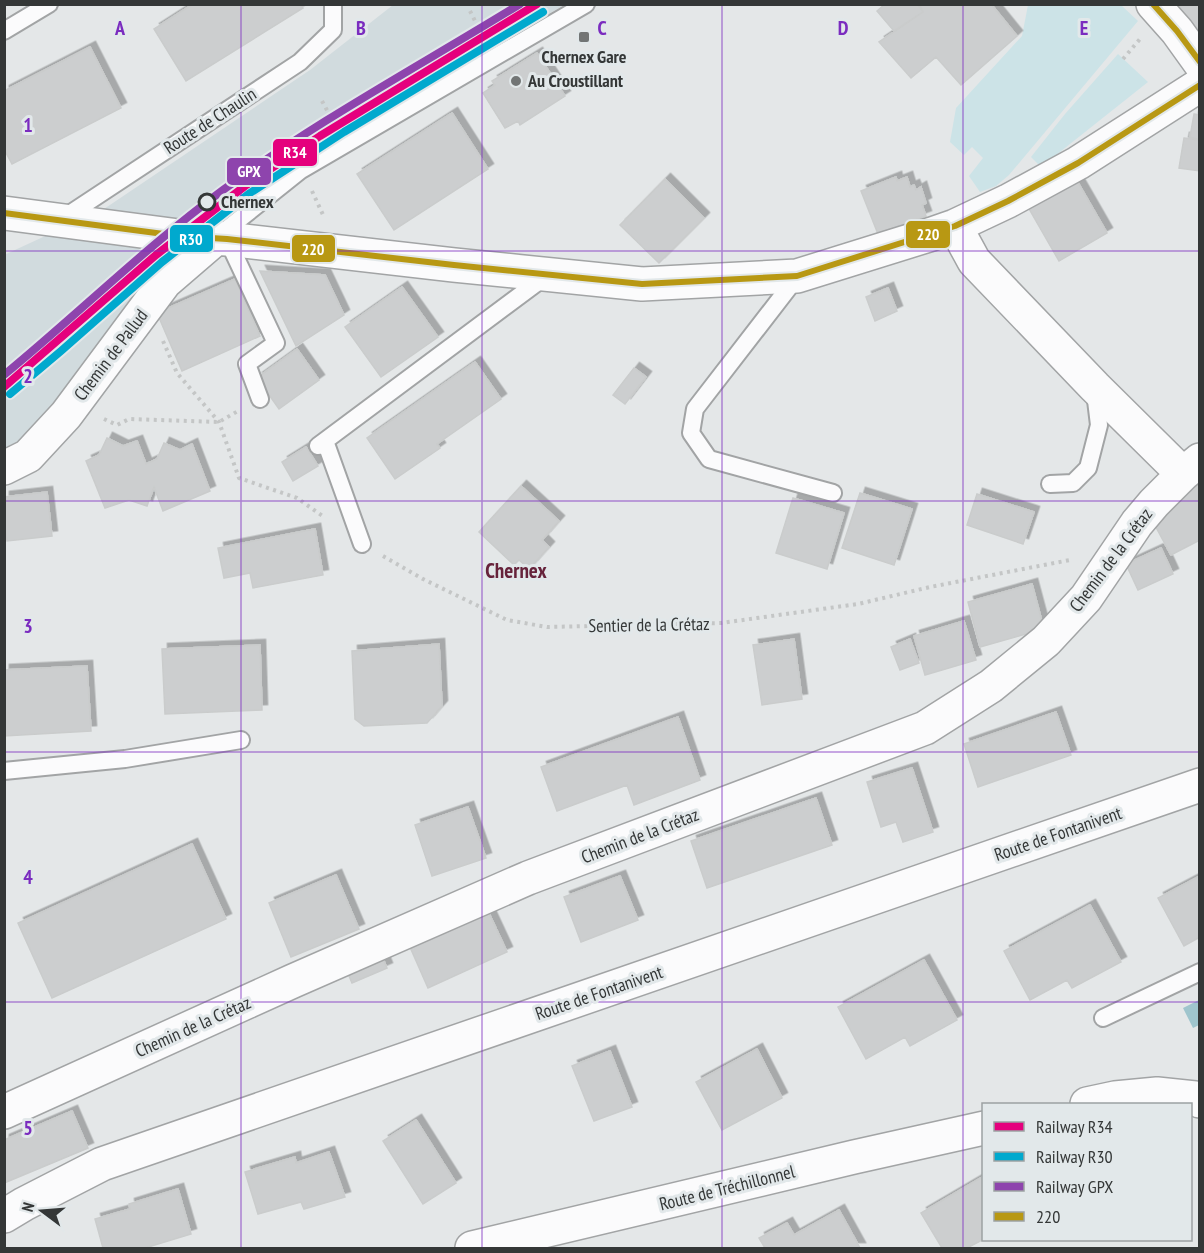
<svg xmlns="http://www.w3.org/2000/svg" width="1204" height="1253" viewBox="0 0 1204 1253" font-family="'PT Sans Narrow',sans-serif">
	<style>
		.built { fill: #d1dbde }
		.green { fill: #cce3e7 }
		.water { fill: #9fc5cd }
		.building { fill: #cccecf; stroke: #cacccc; stroke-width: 1.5; filter: url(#shadow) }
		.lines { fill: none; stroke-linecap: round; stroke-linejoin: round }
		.lane-casing { stroke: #a2a4a5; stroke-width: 20 }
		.street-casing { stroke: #a2a4a5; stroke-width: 36 }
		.secondary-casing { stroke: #a2a4a5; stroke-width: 36 }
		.path { stroke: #c4c6c6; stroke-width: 4; stroke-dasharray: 3 4.5; stroke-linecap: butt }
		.lane { stroke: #fbfbfc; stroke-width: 16 }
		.street { stroke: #fbfbfc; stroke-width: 33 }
		.secondary { stroke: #fbfbfc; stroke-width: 33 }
		.bus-1-casing { stroke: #e2e8ea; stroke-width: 10 }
		.bus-1 { stroke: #b89813; stroke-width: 6 }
		.rail-1-casing { stroke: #e2e8ea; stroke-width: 12 }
		.rail-2-casing { stroke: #e2e8ea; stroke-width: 12 }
		.rail-3-casing { stroke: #e2e8ea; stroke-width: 12 }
		.rail-1 { stroke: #e5007d; stroke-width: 8 }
		.rail-2 { stroke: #00a9ce; stroke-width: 8 }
		.rail-3 { stroke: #8e44ad; stroke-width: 8 }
		.grid { fill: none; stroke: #7b2cbf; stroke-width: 1.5; stroke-opacity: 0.55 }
		.poi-dot { fill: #727575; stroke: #e2e8ea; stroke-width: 2 }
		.stop-dot { fill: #e2e8ea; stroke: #343737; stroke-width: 3 }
		.labels { text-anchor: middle; stroke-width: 6; stroke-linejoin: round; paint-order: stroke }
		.poi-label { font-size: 18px; font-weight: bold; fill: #343737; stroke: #e2e8ea }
		.street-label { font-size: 18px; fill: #343737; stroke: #e2e8ea }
		.stop-label { font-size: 18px; font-weight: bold; fill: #343737; stroke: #e2e8ea; text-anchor: start }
		.quarter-label { font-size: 21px; font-weight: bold; fill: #66233b; stroke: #e2e8ea }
		.grid-label { font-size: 20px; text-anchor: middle; font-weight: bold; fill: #7b2cbf; stroke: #e2e8ea; stroke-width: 6; stroke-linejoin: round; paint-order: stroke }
		.line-badge { stroke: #e2e8ea; stroke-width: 2 }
		.badge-label { font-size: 16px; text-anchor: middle; font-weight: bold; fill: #fff }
	</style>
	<defs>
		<filter id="shadow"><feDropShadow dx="5.5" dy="-5.5" stdDeviation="0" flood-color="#0004"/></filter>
	</defs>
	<rect width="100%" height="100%" fill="#e4e7e8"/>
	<!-- built -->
	<path class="built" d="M393,5H564L297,161L217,221L174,263L79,377L13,450L5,455L4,255L104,209L310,70Z"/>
	<!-- green -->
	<path class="green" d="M1028,5H1121L1138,21L1009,175L996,186L980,192L969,176L983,158L972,147L964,155L950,142L956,108L1022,36Z
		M1118,54L1148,82L1041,167L1031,157L1065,114Z"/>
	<!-- water -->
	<path class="water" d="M1199,1000V1025L1193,1028L1183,1008Z"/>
	<!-- building -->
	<path class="building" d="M193,4H300L303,8L186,81L154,29Z
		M885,4H917L923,12L894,31L877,11Z
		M919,4H991L1017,36L961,85L936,57L911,78L879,42L923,12Z
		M1174,4H1200V31Z
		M90,47L121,108L12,164L4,149V91Z
		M537,53L565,96L520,125L518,121L505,128L483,93L495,85L492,81Z
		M452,113L488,169L394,230L357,174Z
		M1194,114L1200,115V140L1190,137Z
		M1184,138L1200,140V171L1179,168Z
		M896,177L897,181L907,177L910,187L914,185L916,190L921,187L926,203L922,205L926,216L878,234L861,191Z
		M665,179L704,218L659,263L620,225Z
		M1076,179L1107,233L1059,261L1028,207Z
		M260,271L325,275L344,315L296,346Z
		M235,279L260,336L182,371L157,313Z
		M402,287L438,337L381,377L345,327Z
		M888,288L897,311L875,321L866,297Z
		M297,349L319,380L279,409L257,378Z
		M475,362L501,399L437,444L440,448L395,479L367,438Z
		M634,368L646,377L625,404L613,395Z
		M107,438L123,446L137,441L146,464L157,459L164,443L180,450L192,444L210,491L163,511L154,487L147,506L129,500L105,508L86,461L99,455Z
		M306,447L318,466L293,481L282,462Z
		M1200,482V540L1171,555L1151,518L1165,498Z
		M521,486L559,521L542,540L549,547L529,569L519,560L514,565L479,532Z
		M47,492L52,536L7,541L4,520V497Z
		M860,493L912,509L894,565L842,548Z
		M977,494L1034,512L1023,544L967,525Z
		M793,498L844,513L827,569L776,553Z
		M315,529L323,575L253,588L250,573L224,578L218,548Z
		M1161,548L1173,574L1138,590L1126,564Z
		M1032,584L1044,629L980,647L968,602Z
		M964,621L976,660L925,675L914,636Z
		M794,639L802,699L762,705L753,645Z
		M910,639L919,663L900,670L891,647Z
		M439,644L442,706L427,723L364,726L355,719L352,651Z
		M260,645L262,710L165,714L162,649Z
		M87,666L91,731L4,736V670Z
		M1056,712L1071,755L978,787L964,744Z
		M678,717L700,780L634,805L627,785L557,811L541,767Z
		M912,768L933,832L903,842L896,822L881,827L867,782Z
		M816,798L832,845L707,888L691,841Z
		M468,807L486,858L432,876L415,825Z
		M192,844L226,919L52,998L18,923Z
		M336,875L359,929L291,957L269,903Z
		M620,876L638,920L581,942L564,897Z
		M1200,876V937L1184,946L1158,898Z
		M1090,905L1121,962L1072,988L1067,980L1030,1000L1004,951Z
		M488,911L507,952L428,988L410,947Z
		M379,949L387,968L352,983L344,964Z
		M924,960L957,1020L910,1046L905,1037L866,1059L838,1007Z
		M757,1049L782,1098L722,1130L696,1082Z
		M610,1051L632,1107L594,1121L572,1066Z
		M72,1111L88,1148L4,1183V1140Z
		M416,1120L456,1183L423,1204L383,1141Z
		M329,1152L345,1197L304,1209L301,1202L258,1214L245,1172L295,1157L296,1163Z
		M984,1176V1239L967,1248H942L921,1213Z
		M178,1189L191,1234L145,1248H103L95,1219L130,1209L129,1204Z
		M839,1210L860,1248H765L759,1238L787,1223L794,1235Z"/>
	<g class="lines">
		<defs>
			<path id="lane" d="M4,31L49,4
				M62,219L300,62L333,30V4
				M217,237L301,170L586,4
				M227,239L276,343L247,364L260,399
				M797,277L695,409L691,433L709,459L833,493
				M325,441L362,544
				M318,446L546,276
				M1050,484L1073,483L1088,468L1099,425L1095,392
				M4,771L125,759L241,740
				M1103,1018L1200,972"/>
			<path id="street" d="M1153,4L1177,31L1200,63
				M4,213L179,236L227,239L454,265L642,284L797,276L932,234L955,226L1008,201L1078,163L1200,85
				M955,226L974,261L1095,387L1183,474
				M4,468L28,456L66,415L165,282L215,239
				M1087,1104L1115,1098L1157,1094L1195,1098L1200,1101
				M4,1112L293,981L528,878L925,728L991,686L1046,641L1086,598L1137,523L1154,503L1183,474L1200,460
				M472,1248L854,1157L984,1128"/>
			<path id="secondary" d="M4,1216L24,1204L102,1164L1200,785"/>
		</defs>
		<!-- lane casing -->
		<use href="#lane" class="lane-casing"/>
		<!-- street casing -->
		<use href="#street" class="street-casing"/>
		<!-- secondary casing -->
		<use href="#secondary" class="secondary-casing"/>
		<!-- path -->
		<path class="path" d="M470,11L476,23
			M1123,59L1140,39
			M322,101L328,112
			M312,191L324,217
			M163,341L177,373L219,422L239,478L297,498L324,517
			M104,419L117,425L129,419L219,422L238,411
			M383,556L423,579L507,620L547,627L721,623L858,604L930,587L1070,560"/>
		<!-- lane -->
		<use href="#lane" class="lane"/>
		<!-- street -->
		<use href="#street" class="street"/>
		<!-- secondary -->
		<use href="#secondary" class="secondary"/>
		<defs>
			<path id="bus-1" d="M1153,4L1177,31L1200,62
				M4,213L179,236L227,239L454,265L642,284L797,276L955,226L1008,201L1078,163L1200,85"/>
		</defs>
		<!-- bus-1 casing -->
		<use href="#bus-1" class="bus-1-casing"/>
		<!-- bus-1 -->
		<use href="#bus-1" class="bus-1"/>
		<defs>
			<path id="rail-1" d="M4,387L156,255L245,186L320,136L537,4"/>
			<path id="rail-2" d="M10,394L61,351L162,262L250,193L344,132L543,12"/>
			<path id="rail-3" d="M4,375C78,314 146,247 223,190C317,121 421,65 520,4"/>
		</defs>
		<!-- rail-1 casing -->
		<use href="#rail-1" class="rail-1-casing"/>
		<!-- rail-2 casing -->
		<use href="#rail-2" class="rail-2-casing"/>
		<!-- rail-3 casing -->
		<use href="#rail-3" class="rail-3-casing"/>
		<!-- rail-1 -->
		<use href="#rail-1" class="rail-1"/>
		<!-- rail-2 -->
		<use href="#rail-2" class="rail-2"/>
		<!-- rail-3 -->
		<use href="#rail-3" class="rail-3"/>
	</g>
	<!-- grid -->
	<path class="grid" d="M241,4V1248M482,4V1248M722,4V1248M963,4V1248M4,251H1200M4,501H1200M4,752H1200M4,1002H1200"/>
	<!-- markers -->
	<g class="poi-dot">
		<rect x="578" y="31" width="12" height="12" rx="3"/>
		<circle cx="516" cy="81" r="6"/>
	</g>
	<circle class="stop-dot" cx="207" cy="202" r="8"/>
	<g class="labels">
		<!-- poi labels -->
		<g class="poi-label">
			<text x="584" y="63">Chernex Gare</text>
			<text x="528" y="87" text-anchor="start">Au Croustillant</text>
		</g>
		<!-- street labels -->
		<g class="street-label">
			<text transform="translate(210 121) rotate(-33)" y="6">Route de Chaulin</text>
			<text transform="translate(111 355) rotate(-53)" y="6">Chemin de Pallud</text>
			<text transform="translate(1111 560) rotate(-53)" y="6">Chemin de la Crétaz</text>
			<text transform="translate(649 625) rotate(-1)" y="6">Sentier de la Crétaz</text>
			<text transform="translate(1058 834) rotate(-19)" y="6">Route de Fontanivent</text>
			<text transform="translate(640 836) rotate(-21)" y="6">Chemin de la Crétaz</text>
			<text transform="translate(599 993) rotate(-19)" y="6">Route de Fontanivent</text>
			<text transform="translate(193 1027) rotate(-24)" y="6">Chemin de la Crétaz</text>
			<text transform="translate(727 1188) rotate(-14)" y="6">Route de Tréchillonnel</text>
		</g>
		<!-- stop labels -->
		<g class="stop-label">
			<text x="221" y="208">Chernex</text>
		</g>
		<!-- quarter labels -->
		<g class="quarter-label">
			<text x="516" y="578">Chernex</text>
		</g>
	</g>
	<g class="grid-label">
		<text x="120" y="35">A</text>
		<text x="361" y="35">B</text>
		<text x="602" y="35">C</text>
		<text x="843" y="35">D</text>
		<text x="1084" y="35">E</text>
		<text x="28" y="132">1</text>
		<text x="28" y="383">2</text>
		<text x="28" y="633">3</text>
		<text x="28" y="884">4</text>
		<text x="28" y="1135">5</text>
	</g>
	<g class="line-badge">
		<rect x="272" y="138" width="46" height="29" rx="6" fill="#e5007d"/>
		<rect x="226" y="157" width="46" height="29" rx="6" fill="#8e44ad"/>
		<rect x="905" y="220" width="46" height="29" rx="6" fill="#b89813"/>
		<rect x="169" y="224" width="45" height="29" rx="6" fill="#00a9ce"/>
		<rect x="291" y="234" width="45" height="29" rx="6" fill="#b89813"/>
	</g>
	<g class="badge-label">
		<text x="295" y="158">R34</text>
		<text x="249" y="177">GPX</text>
		<text x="928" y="240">220</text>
		<text x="191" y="245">R30</text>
		<text x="313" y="255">220</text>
	</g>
	<!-- border -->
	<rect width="1204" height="1253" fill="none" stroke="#343737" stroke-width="12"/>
	<!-- legend -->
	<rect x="982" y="1103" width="210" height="138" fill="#e2e8ea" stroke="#9ca1a2" stroke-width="1.5"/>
	<rect x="994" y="1122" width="30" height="9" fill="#e5007d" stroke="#9ca1a2" stroke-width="1.5"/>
	<text x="1036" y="1133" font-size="18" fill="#343737">Railway R34</text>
	<rect x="994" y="1152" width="30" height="9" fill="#00a9ce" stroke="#9ca1a2" stroke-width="1.5"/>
	<text x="1036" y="1163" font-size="18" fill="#343737">Railway R30</text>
	<rect x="994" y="1182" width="30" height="9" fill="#8e44ad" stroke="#9ca1a2" stroke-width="1.5"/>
	<text x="1036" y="1193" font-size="18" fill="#343737">Railway GPX</text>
	<rect x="994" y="1212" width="30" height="9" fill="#b89813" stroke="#9ca1a2" stroke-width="1.5"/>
	<text x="1036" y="1223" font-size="18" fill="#343737">220</text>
	<!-- north arrow -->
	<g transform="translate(42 1211) rotate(286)" stroke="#e2e8ea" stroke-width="4.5" paint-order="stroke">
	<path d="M0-4.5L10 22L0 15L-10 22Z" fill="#343737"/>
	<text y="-9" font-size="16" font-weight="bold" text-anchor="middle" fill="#343737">N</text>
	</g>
</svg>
